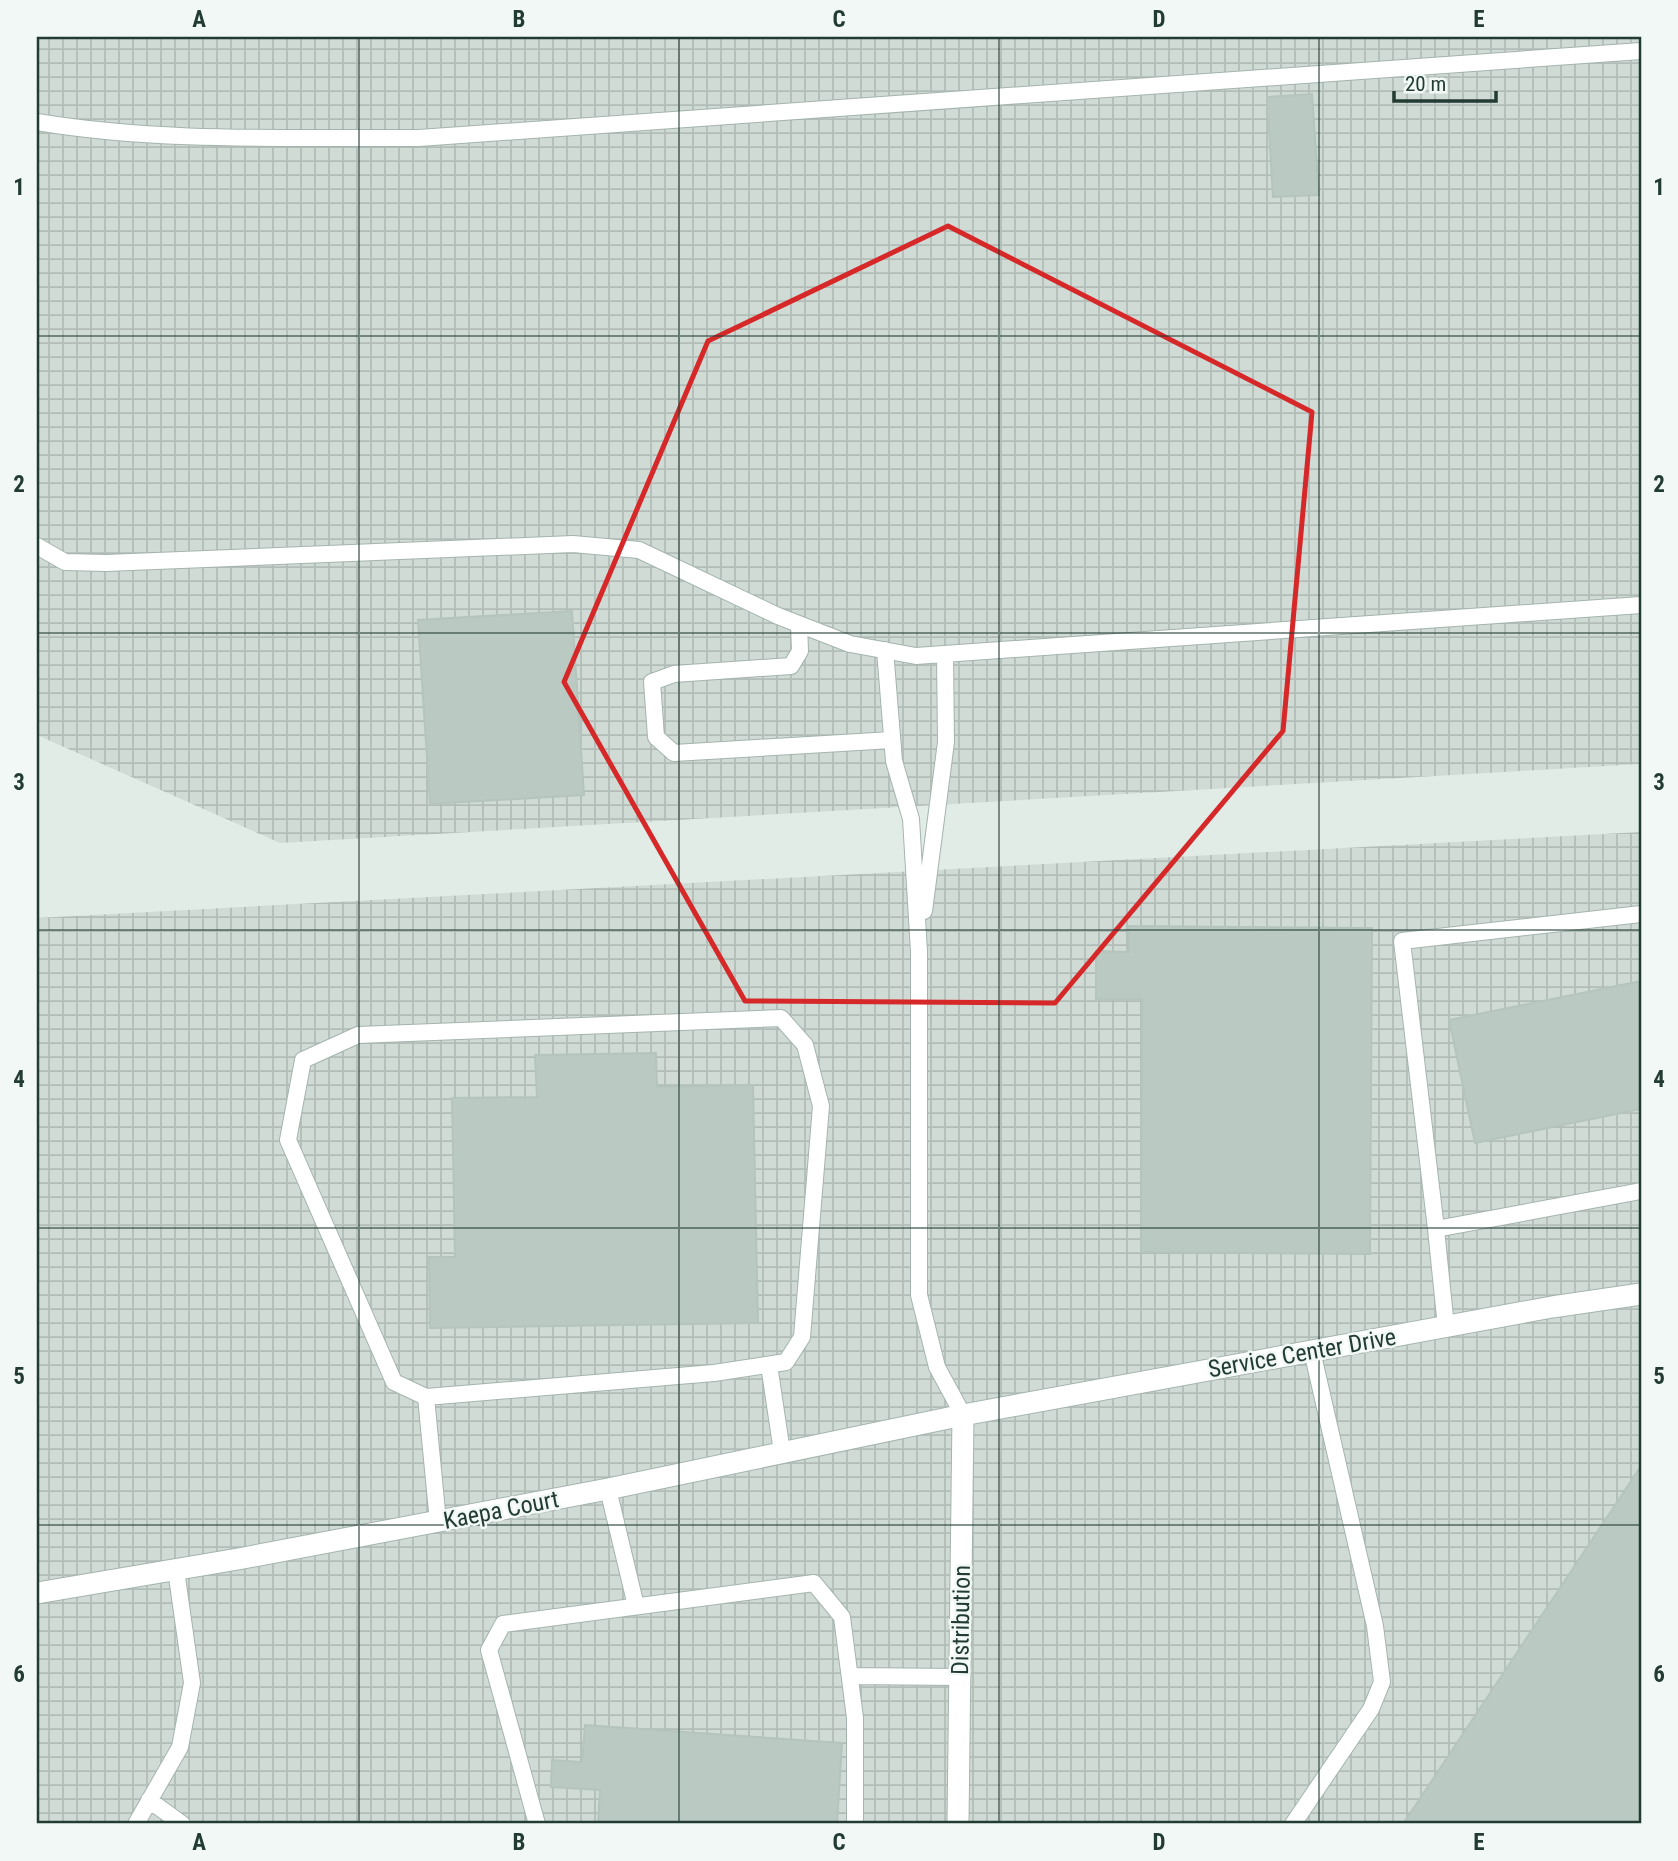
<svg xmlns="http://www.w3.org/2000/svg" width="1678" height="1861" viewBox="0 0 1678 1861" font-family="'Roboto Condensed',sans-serif">
	<style>
		.industrial { fill: url(#industrial-grid) }
		.building { fill: #bac9c2; stroke: #b4c5bd; stroke-width: 2 }
		.lines { fill: none; stroke-linecap: round; stroke-linejoin: round }
		.lane-casing { stroke: #a4b4ae; stroke-width: 18 }
		.street-casing { stroke: #a4b4ae; stroke-width: 23 }
		.lane { stroke: #fff; stroke-width: 16 }
		.street { stroke: #fff; stroke-width: 21 }
		.marked { fill: none; stroke: #d62828; stroke-width: 5; stroke-linejoin: round }
		.grid { fill: none; stroke: #223c34; stroke-width: 2; stroke-opacity: 0.55 }
		.labels { text-anchor: middle; stroke-width: 5; stroke-linejoin: round; paint-order: stroke }
		.street-label { font-size: 24px; fill: #223c34; stroke: #f2f8f5 }
		.neatline { fill: none; stroke: #223c34; stroke-width: 2.5 }
		.grid-label { font-size: 23px; text-anchor: middle; font-weight: bold; fill: #223c34 }
	</style>
	<defs>
		<pattern id="industrial-grid" width="8" height="8" patternUnits="userSpaceOnUse" patternTransform="scale(1.75)"><rect width="8" height="8" fill="#d0dbd6"/><path d="M0 4h8M4 0v8" fill="none" stroke="#b2bdb8"/></pattern>
	</defs>
	<rect width="100%" height="100%" fill="#e1ece7"/>
	<!-- industrial -->
	<path class="industrial" d="M37,37H1641V764L280,843L37,735Z
		M1641,832V1824H37V918Z"/>
	<!-- building -->
	<path class="building" d="M1312,94L1319,195L1273,197L1267,97Z
		M572,611L584,795L430,804L418,620Z
		M1129,926L1372,928L1370,1254L1141,1252L1142,999H1096V951L1129,952Z
		M1641,981V1109L1475,1143L1449,1020Z
		M656,1053L657,1087L753,1085L758,1323L430,1328L429,1257H455L452,1098L537,1097L535,1055Z
		M1641,1466V1824H1403Z
		M585,1725L842,1743L837,1824H598L600,1790L551,1787L552,1760L582,1762Z"/>
	<g class="lines">
		<defs>
			<path id="lane" d="M37,122C163,143 292,137 419,138L1641,51
				M37,546L65,562L106,563L573,544L639,550L778,616L850,644L916,656L1641,605
				M799,624L800,651L791,666L674,674L652,682L656,737L674,753L892,740
				M885,650L894,761L911,819L919,952V1295L937,1367L963,1415
				M924,911L946,742L945,654
				M781,1018L805,1045L821,1106L802,1337L786,1362L714,1373L426,1397L394,1382L288,1140L303,1060L358,1035Z
				M1436,1229L1402,941L1641,914
				M1446,1327L1436,1229L1641,1191
				M769,1365L782,1452
				M426,1397L438,1522
				M608,1489L636,1606
				M850,1676L960,1677
				M149,1800L182,1824
				M136,1824L180,1747L192,1683L176,1570
				M537,1824L489,1650L503,1624L814,1583L842,1617L855,1718V1824
				M1293,1824L1371,1709L1382,1682L1375,1626L1312,1351"/>
			<path id="street" d="M37,1593L238,1559L608,1489L963,1415L1552,1307L1641,1294
				M958,1824L963,1415"/>
		</defs>
		<!-- lane casing -->
		<use href="#lane" class="lane-casing"/>
		<!-- street casing -->
		<use href="#street" class="street-casing"/>
		<!-- lane -->
		<use href="#lane" class="lane"/>
		<!-- street -->
		<use href="#street" class="street"/>
	</g>
	<!-- marked area -->
	<path class="marked" d="M948,226L1312,412L1283,731L1055,1003L745,1001L564,682L708,341Z"/>
	<!-- grid -->
	<path class="grid" d="M359,37V1824M679,37V1824M999,37V1824M1319,37V1824M37,336H1641M37,633H1641M37,930H1641M37,1228H1641M37,1525H1641"/>
	<g class="labels">
		<!-- street labels -->
		<g class="street-label">
			<text transform="translate(1302 1353) rotate(-10)" y="8">Service Center Drive</text>
			<text transform="translate(501 1510) rotate(-11)" y="8">Kaepa Court</text>
			<text transform="translate(961 1620) rotate(-89)" y="8">Distribution</text>
		</g>
	</g>
	<!-- border -->
	<rect width="1678" height="1861" fill="none" stroke="#f2f8f5" stroke-width="77"/>
	<!-- scale -->
	<path d="M1394 91v10h102v-10" fill="none" stroke="#223c34" stroke-width="3.5"/>
	<text x="1405" y="91" font-size="21" fill="#223c34" stroke="#f2f8f5" stroke-width="5" paint-order="stroke">20 m</text>
	<rect x="38" y="38" width="1602" height="1784" class="neatline"/>
	<g class="grid-label">
		<text x="199" y="27">A</text>
		<text x="519" y="27">B</text>
		<text x="839" y="27">C</text>
		<text x="1159" y="27">D</text>
		<text x="1479" y="27">E</text>
		<text x="19" y="195">1</text>
		<text x="1659" y="195">1</text>
		<text x="19" y="492">2</text>
		<text x="1659" y="492">2</text>
		<text x="19" y="790">3</text>
		<text x="1659" y="790">3</text>
		<text x="19" y="1087">4</text>
		<text x="1659" y="1087">4</text>
		<text x="19" y="1384">5</text>
		<text x="1659" y="1384">5</text>
		<text x="19" y="1682">6</text>
		<text x="1659" y="1682">6</text>
		<text x="199" y="1850">A</text>
		<text x="519" y="1850">B</text>
		<text x="839" y="1850">C</text>
		<text x="1159" y="1850">D</text>
		<text x="1479" y="1850">E</text>
	</g>
</svg>
